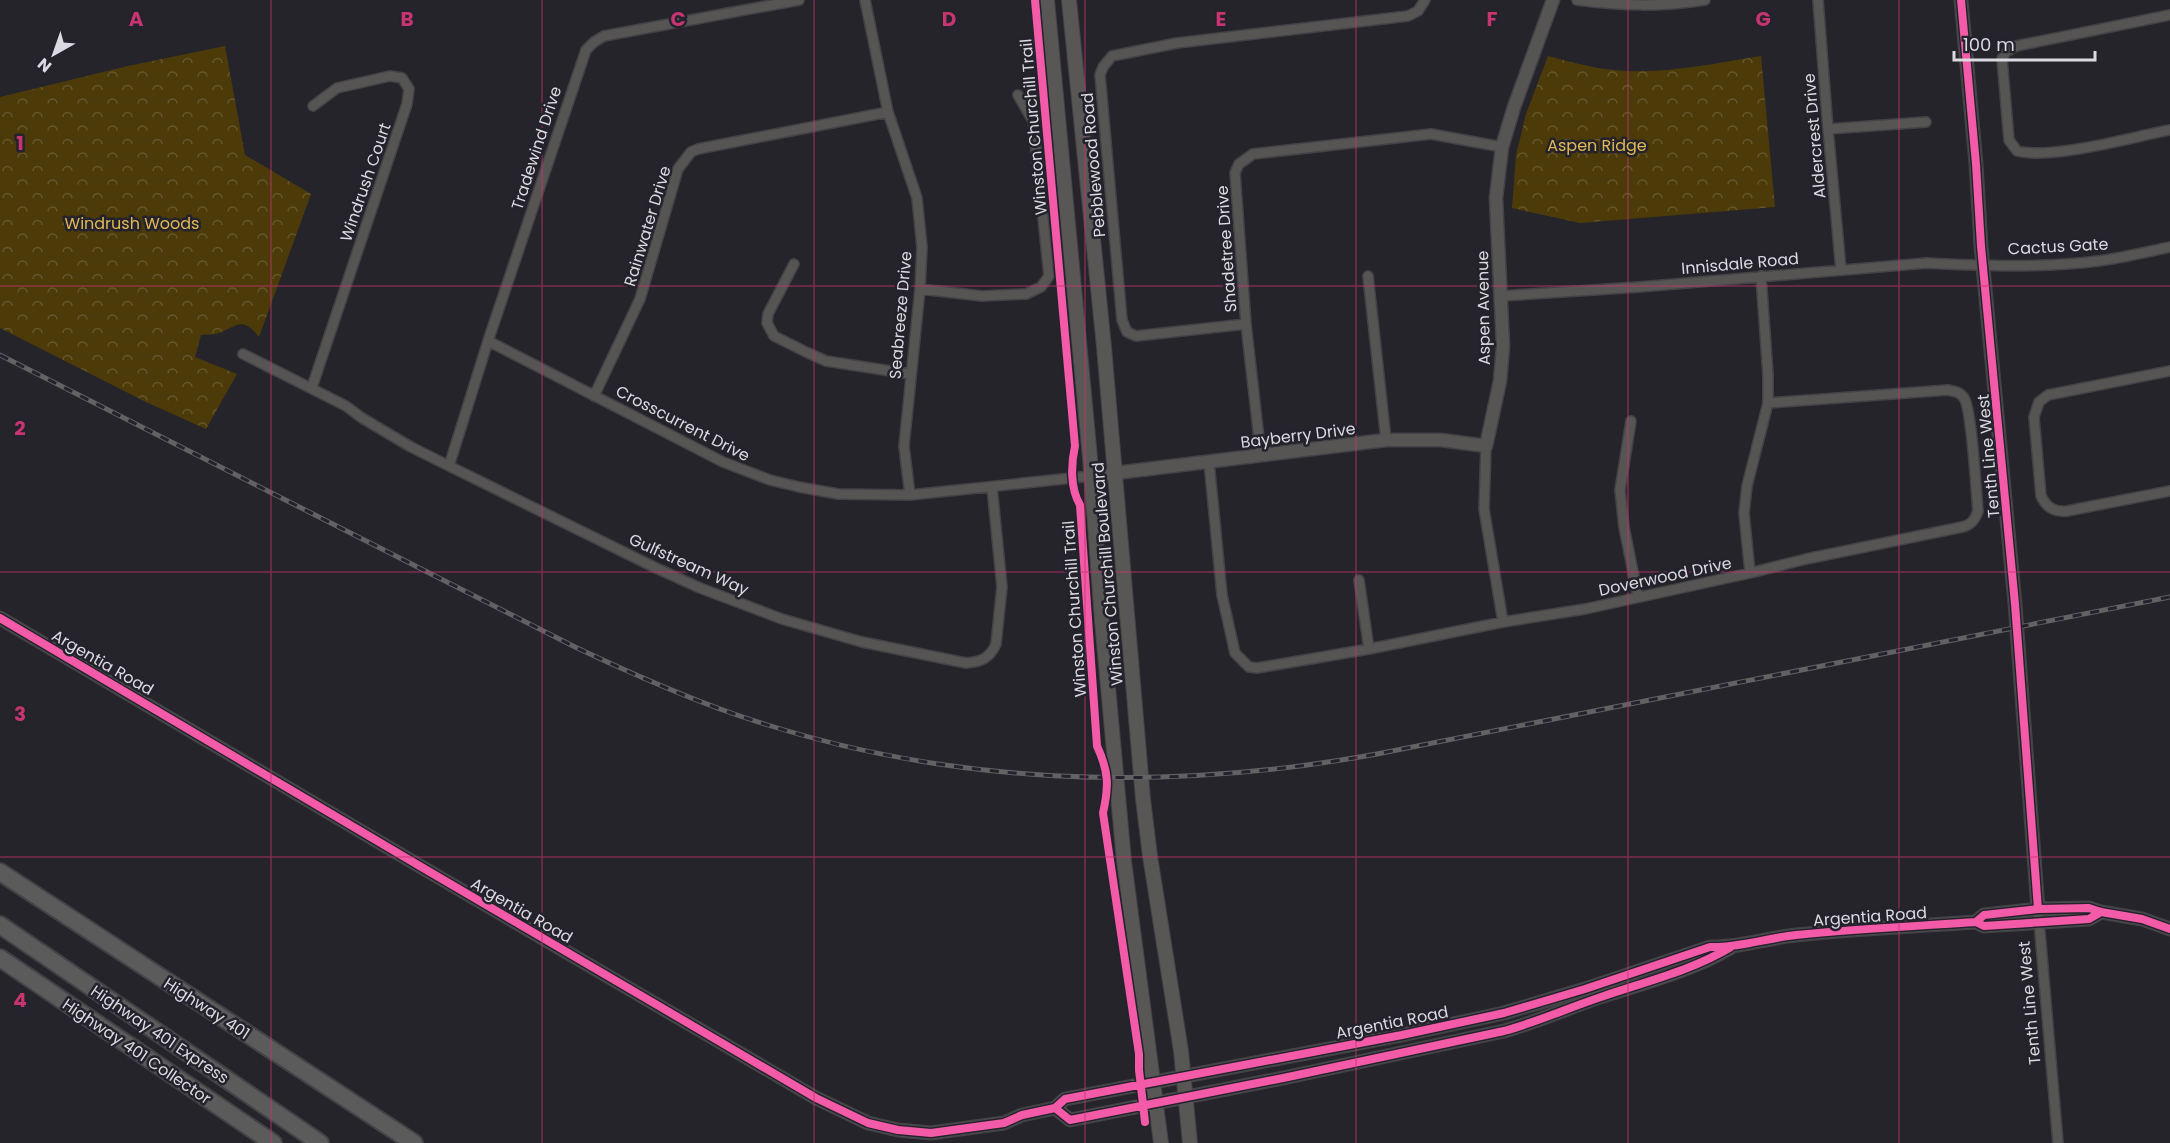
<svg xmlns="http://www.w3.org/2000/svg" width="2170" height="1143" viewBox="0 0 2170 1143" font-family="Poppins,sans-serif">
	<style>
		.park { fill: url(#park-crowns) }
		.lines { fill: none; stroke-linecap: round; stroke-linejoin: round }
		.minor-casing { stroke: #434246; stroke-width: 12 }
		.tertiary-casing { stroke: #434246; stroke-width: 15 }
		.secondary-casing { stroke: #434246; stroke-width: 16 }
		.motorway-casing { stroke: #434246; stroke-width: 20 }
		.minor { stroke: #565554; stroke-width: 9 }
		.tertiary { stroke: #565554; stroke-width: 12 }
		.secondary { stroke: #585756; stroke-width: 14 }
		.motorway { stroke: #5c5b5b; stroke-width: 16 }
		.rail-casing { stroke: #626163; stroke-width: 5 }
		.rail { stroke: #24222c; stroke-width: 3; stroke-dasharray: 9; stroke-linecap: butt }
		.cycleway-casing { stroke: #24222c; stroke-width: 11 }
		.cycleway { stroke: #f35aa7; stroke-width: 8 }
		.grid { fill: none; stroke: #c6356f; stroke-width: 1.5; stroke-opacity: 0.55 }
		.labels { text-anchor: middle; stroke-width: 5; stroke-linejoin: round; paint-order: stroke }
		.street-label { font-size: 16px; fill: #dadae0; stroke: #24222c }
		.park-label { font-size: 16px; fill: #e1b953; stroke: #24222c }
		.grid-label { font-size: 20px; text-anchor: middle; font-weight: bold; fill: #c6356f; stroke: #24222c; stroke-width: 5; stroke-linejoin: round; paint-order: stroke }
	</style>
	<defs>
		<pattern id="park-crowns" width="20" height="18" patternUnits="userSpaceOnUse" patternTransform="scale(1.5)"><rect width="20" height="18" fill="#4c3b09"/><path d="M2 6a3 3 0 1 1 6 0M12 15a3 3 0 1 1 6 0" fill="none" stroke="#65572d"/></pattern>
	</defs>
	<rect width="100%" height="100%" fill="#25242a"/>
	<!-- park -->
	<path class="park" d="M225,46L245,155L311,194L259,337C241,314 236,328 216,334C212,335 206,334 201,335L195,357L237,374L206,429L146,402L0,328V97L128,66Z
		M1548,56C1574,63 1600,70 1626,71C1671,73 1717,63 1761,56L1775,207L1580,223L1512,208L1516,155L1526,114Z"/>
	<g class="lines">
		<defs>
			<path id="minor" d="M865,0L888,112L917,198L922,247L920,289L904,446L910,495
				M1577,0C1622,6 1660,7 1705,0
				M1818,0L1828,129L1841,270
				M2170,15L2016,46L2005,53L2002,59L2009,140L2017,151C2052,160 2132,137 2170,130
				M1828,129L1926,122
				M794,264L768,314L767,323L774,336L806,352L826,361L910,374
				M1368,276L1386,440
				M920,289L982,296L1026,294L1041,287L1049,276L1033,121L1018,95
				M1501,296L1639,287L1927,263C1983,266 2042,268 2098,261C2122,258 2146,252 2170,247
				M1246,324L1136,336L1127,332L1122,320L1100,75L1103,67L1112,56L1177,43L1408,16L1418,11L1425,0
				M488,341L723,462L770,480L799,487L838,494L910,495L1091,476
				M243,354L346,406L362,418L411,447L449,466L656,568L700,588L782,619L862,642L966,663C981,662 990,658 996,644L1002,587L992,487
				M2170,371L2048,395L2039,402L2034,417L2041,496C2047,508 2054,512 2067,511L2170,491
				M312,387L407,104L409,89L402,78L390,76L337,88L313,106
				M594,396L640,299L678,169L691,152L698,149L888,112
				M1631,421L1620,490L1624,527L1638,597
				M1486,446L1484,509L1503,622
				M1261,456L1246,324L1235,173L1239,164L1253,154L1431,134L1502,147
				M1209,462L1222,595L1235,653L1249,667L1257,668L1369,649L1503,622L1585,609L1750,573L1806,559L1962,527C1971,525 1975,520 1978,511C1976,492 1972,410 1964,398C1960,392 1954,391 1948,390L1768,403
				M449,466L488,341L586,50L594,42L604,36L799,0
				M1750,573L1744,513L1747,486L1768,403V375L1761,276
				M1359,580L1369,649
				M2038,909L2058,1143"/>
			<path id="tertiary" d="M1961,0L1976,164L1981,246L2015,604L2038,909
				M1091,476L1386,440H1441L1486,446L1500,381L1503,346L1496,198L1502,147L1514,107L1553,0
				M0,618L418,865L816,1098L868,1123L898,1130L931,1133L1004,1123L1022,1115L1055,1108L1065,1099L1402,1035L1504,1013L1585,989L1710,947C1739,948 1767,938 1796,935C1856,929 1916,926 1976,922L1984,926L2089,919L2101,912
				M1976,922L1984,915L2038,909L2089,908L2101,912L2142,919L2170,929
				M1055,1108L1070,1120L1288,1077L1504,1031C1537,1022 1568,1008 1600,997C1643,983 1691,971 1730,948"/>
			<path id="secondary" d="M1047,0L1090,458L1102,621L1124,861L1161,1143
				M1069,0L1104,347L1143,799L1150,856L1181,1051L1190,1143"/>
			<path id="motorway" d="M0,872L414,1143
				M0,925L320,1143
				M0,958L273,1143"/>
		</defs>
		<!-- minor casing -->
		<use href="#minor" class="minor-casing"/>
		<!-- tertiary casing -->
		<use href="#tertiary" class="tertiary-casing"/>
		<!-- secondary casing -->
		<use href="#secondary" class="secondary-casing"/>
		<!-- motorway casing -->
		<use href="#motorway" class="motorway-casing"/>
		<!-- minor -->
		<use href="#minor" class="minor"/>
		<!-- tertiary -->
		<use href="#tertiary" class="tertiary"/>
		<!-- secondary -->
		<use href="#secondary" class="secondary"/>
		<!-- motorway -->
		<use href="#motorway" class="motorway"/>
		<defs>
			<path id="rail" d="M0,355L575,647C628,672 682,696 737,715C944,786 1163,793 1377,754L2170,597"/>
		</defs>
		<!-- rail casing -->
		<use href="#rail" class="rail-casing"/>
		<!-- rail -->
		<use href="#rail" class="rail"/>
		<defs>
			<path id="cycleway" d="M1035,0L1075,446C1071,464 1070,488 1080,505L1097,746C1109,772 1109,786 1103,813L1139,1054V1070L1145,1122
				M1961,0L1976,164L1981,246L2015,604L2038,909
				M0,618L418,865L816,1098L868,1123L898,1130L931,1133L1004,1123L1022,1115L1055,1108L1065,1099L1402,1035L1504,1013L1585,989L1710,947C1739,948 1767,938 1796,935C1856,929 1916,926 1976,922L1984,926L2089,919L2101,912
				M1976,922L1984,915L2038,909L2089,908L2101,912L2142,919L2170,929
				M1055,1108L1070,1120L1288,1077L1504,1031C1537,1022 1568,1008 1601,997C1644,982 1691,971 1731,947"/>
		</defs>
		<!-- cycleway casing -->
		<use href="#cycleway" class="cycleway-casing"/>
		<!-- cycleway -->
		<use href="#cycleway" class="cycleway"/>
	</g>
	<!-- grid -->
	<path class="grid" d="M271,0V1143M542,0V1143M814,0V1143M1085,0V1143M1356,0V1143M1628,0V1143M1899,0V1143M0,286H2170M0,572H2170M0,857H2170"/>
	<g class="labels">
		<!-- street labels -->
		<g class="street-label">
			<text transform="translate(1033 127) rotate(-95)" y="6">Winston Churchill Trail</text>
			<text transform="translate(1814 136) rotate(-95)" y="6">Aldercrest Drive</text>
			<text transform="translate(536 148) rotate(-72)" y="6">Tradewind Drive</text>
			<text transform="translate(1093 165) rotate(-95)" y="6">Pebblewood Road</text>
			<text transform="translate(365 182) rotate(-71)" y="6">Windrush Court</text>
			<text transform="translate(647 226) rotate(-73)" y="6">Rainwater Drive</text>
			<text transform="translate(2058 246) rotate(-3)" y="6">Cactus Gate</text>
			<text transform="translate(1226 249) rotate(-94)" y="6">Shadetree Drive</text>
			<text transform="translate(1740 263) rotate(-5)" y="6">Innisdale Road</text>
			<text transform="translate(1483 308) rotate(-91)" y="6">Aspen Avenue</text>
			<text transform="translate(900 315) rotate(-85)" y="6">Seabreeze Drive</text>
			<text transform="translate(683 423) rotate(27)" y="6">Crosscurrent Drive</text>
			<text transform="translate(1298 435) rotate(-7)" y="6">Bayberry Drive</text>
			<text transform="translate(1988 456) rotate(-95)" y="6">Tenth Line West</text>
			<text transform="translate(689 564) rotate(24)" y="6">Gulfstream Way</text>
			<text transform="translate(1107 574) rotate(-95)" y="6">Winston Churchill Boulevard</text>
			<text transform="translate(1665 576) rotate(-12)" y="6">Doverwood Drive</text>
			<text transform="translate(1074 609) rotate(-94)" y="6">Winston Churchill Trail</text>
			<text transform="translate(103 662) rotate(30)" y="6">Argentia Road</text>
			<text transform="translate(522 910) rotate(30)" y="6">Argentia Road</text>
			<text transform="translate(1870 916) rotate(-4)" y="6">Argentia Road</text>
			<text transform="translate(2029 1003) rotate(-95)" y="6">Tenth Line West</text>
			<text transform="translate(207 1008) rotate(33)" y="6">Highway 401</text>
			<text transform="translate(1392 1022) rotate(-11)" y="6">Argentia Road</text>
			<text transform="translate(160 1034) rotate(34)" y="6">Highway 401 Express</text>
			<text transform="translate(137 1051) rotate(34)" y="6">Highway 401 Collector</text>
		</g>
		<!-- park labels -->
		<g class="park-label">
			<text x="1597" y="151">Aspen Ridge</text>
			<text x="132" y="229">Windrush Woods</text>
		</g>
	</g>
	<g class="grid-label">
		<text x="136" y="26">A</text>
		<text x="407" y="26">B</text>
		<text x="678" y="26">C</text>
		<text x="949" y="26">D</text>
		<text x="1221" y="26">E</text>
		<text x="1492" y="26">F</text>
		<text x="1763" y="26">G</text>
		<text x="20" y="150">1</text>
		<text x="20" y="435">2</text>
		<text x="20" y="721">3</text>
		<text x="20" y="1007">4</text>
	</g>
	<!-- north arrow -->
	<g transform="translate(54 54) rotate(220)" stroke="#24222c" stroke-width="4.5" paint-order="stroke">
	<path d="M0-4.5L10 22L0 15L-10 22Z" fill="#dadae0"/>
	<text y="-9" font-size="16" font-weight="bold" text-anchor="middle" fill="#dadae0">N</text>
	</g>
	<!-- scale -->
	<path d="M1954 51v9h141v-9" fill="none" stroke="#dadae0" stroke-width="3"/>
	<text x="1963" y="51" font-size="18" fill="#dadae0" stroke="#24222c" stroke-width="4.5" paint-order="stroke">100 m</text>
</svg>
